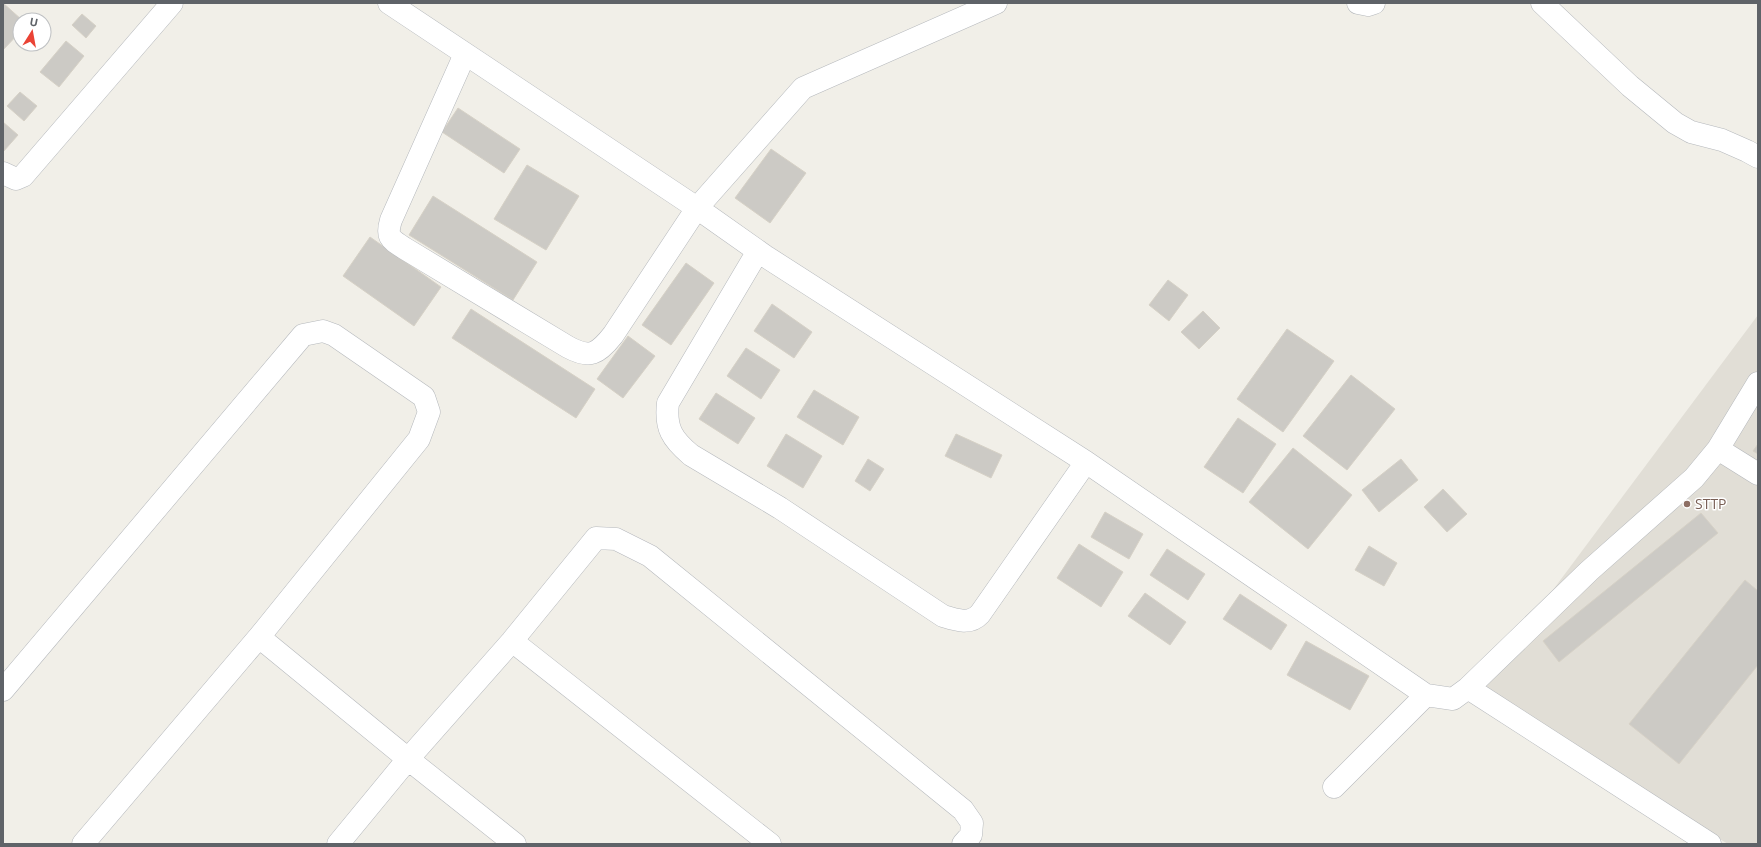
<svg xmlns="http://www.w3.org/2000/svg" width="1761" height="847" viewBox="0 0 1761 847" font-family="'Open Sans',sans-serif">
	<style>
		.education { fill: #e1ded6 }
		.building { fill: #cccac5; stroke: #d6d1c6 }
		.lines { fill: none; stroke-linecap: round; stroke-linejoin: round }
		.minor-casing { stroke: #b5b8bc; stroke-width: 23 }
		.minor { stroke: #fff; stroke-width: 22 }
		.education-dot { fill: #8d6e63; stroke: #fff; stroke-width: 1.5 }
		.labels { text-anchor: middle; stroke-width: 3; stroke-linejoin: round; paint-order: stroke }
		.education-label { font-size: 14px; fill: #785e54; stroke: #fff; text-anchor: start }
	</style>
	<rect width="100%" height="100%" fill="#f1efe8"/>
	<!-- education -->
	<path class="education" d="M1758,315V844H1728L1476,693Z"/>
	<!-- building -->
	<path class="building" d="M3,3L22,20H20V32L3,50Z
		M82,14L96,26L86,38L72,25Z
		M66,41L84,56L59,87L40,72Z
		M20,92L37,106L24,121L7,106Z
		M458,108L520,149L504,173L442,132Z
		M3,122L18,135L3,152Z
		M771,149L806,173L770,223L735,198Z
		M527,165L579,196L546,250L494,219Z
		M433,196L537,262L513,300L409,235Z
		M370,237L441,287L414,326L343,276Z
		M686,263L714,283L671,345L642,325Z
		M1168,280L1188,295L1169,321L1149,305Z
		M772,304L812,332L794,358L754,331Z
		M471,309L595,389L576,418L452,338Z
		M1203,311L1220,328L1199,349L1181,332Z
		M1287,329L1334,361L1283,432L1237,399Z
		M628,336L655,356L623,398L597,379Z
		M746,348L780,370L761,399L727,376Z
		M1351,375L1395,409L1347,470L1303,436Z
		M814,390L859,417L843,445L797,417Z
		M716,393L755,418L738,444L699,419Z
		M1238,418L1276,444L1243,493L1204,467Z
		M786,434L822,456L803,488L767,466Z
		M956,434L1002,455L991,478L945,456Z
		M1758,444V454L1753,451Z
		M1293,448L1352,495L1308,549L1249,502Z
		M868,459L884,469L870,491L855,481Z
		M1401,459L1418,480L1379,512L1362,490Z
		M1443,489L1467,514L1447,532L1424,507Z
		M1105,512L1143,534L1129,559L1091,537Z
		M1701,513L1718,533L1559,662L1543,641Z
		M1079,544L1123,572L1101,607L1057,578Z
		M1369,546L1397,563L1384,586L1355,570Z
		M1167,549L1205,574L1188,600L1150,575Z
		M1745,580L1758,591V665L1679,764L1629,724Z
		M1145,593L1186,622L1170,645L1128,616Z
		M1240,594L1287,625L1271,650L1223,619Z
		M1306,641L1369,676L1350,710L1287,675Z"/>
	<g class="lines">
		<defs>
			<path id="minor" d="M389,3L697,208L765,256L1086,462L1426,695L1453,699L1468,688L1710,844
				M1358,3L1368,5L1374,3
				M1542,3L1630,86L1675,123L1691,132L1722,140L1747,151L1758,157
				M465,54L391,220C386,237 390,239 404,248L568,347C590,359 598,354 613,335L697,208L803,88L996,3
				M3,173L16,179L23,176L172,3
				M758,251L668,403C665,428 672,439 691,455L780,508L943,616C956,620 970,625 980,614L1086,462
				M1718,449L1758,474
				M259,637L408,759L515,844
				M512,641L770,844
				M1468,688L1589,571L1694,478L1718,449L1758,383
				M3,690L303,335L323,331L334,335L424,397L429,412L419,439L259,637L83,844
				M1334,787L1426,695
				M338,844L408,759L512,641L596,538L616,539L650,556L963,810L972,823L971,835L963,844"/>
		</defs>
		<!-- minor casing -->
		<use href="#minor" class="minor-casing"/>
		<!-- minor -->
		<use href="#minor" class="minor"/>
	</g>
	<!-- markers -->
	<circle class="education-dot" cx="1687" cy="504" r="4"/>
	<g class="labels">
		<!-- education labels -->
		<g class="education-label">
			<text x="1695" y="509">STTP</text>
		</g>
	</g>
	<!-- border -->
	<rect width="1761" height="847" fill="none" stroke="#5f6368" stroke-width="8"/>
	<!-- north arrow -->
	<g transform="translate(32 32) rotate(11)"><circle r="19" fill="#ffffff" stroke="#bfc1c3"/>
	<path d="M0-3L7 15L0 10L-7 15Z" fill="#ea4335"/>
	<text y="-6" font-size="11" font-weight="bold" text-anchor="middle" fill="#5f6368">U</text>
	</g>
</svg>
